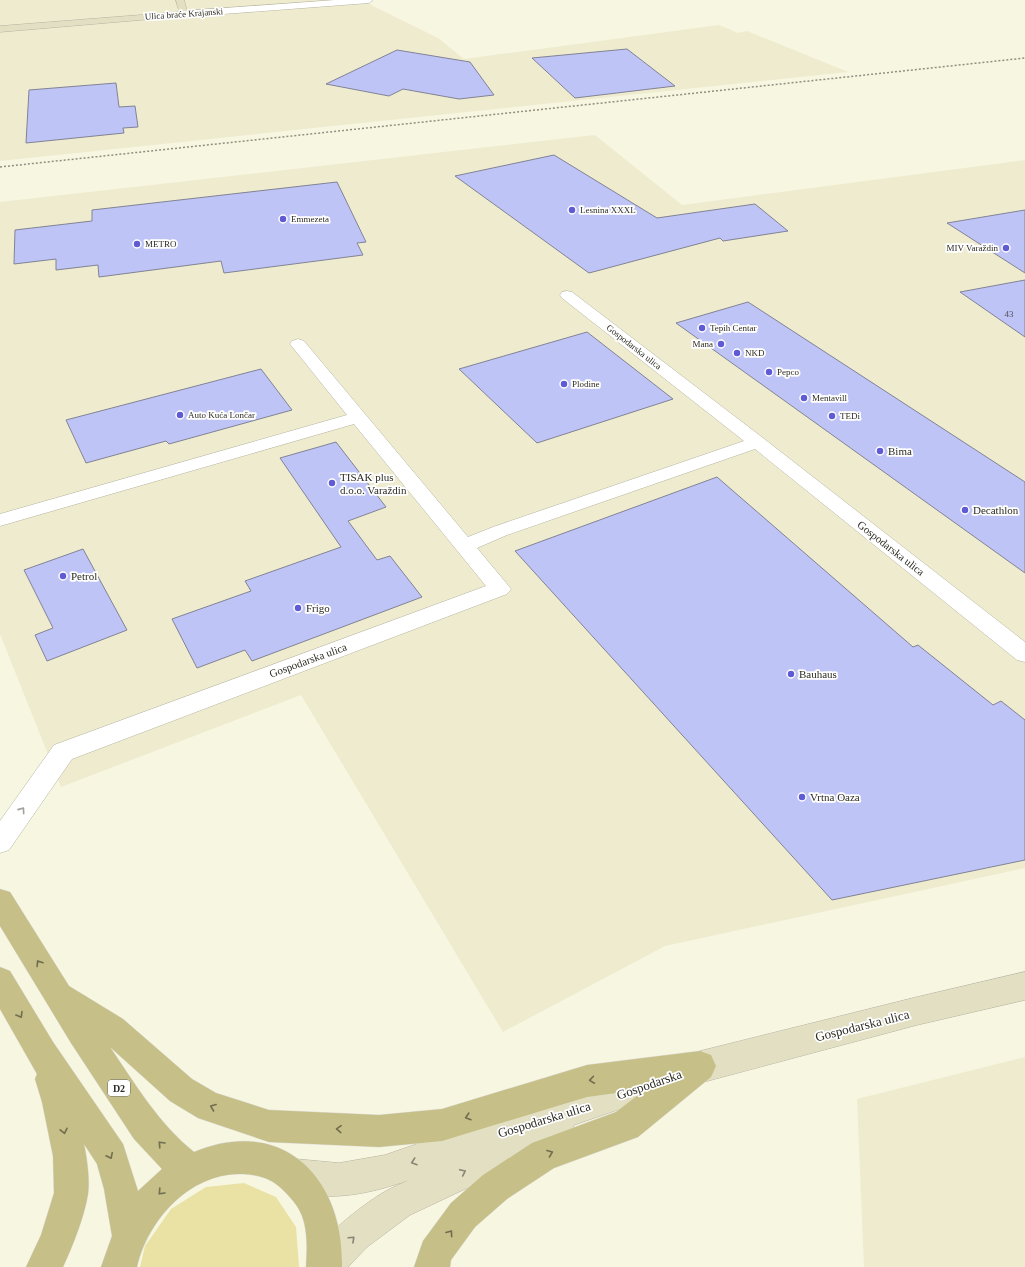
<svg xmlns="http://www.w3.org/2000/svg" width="1025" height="1267" viewBox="0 0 1025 1267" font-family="'Times New Roman',serif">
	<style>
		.built { fill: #eeebcf }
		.green { fill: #e9e2a4 }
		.building { fill: #bfc4f6; stroke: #818395 }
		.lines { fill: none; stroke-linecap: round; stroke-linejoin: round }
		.minor-casing { stroke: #b5b3a0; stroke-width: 1 }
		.secondary-casing { stroke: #b5b3a0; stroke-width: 1 }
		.primary-casing { stroke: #e1e1e0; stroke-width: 1 }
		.minor { fill: #fff; fill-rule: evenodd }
		.secondary { fill: #e2dfc3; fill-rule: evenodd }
		.primary { fill: #c6bf88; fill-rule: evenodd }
		.rail { stroke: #908f80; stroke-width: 1.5; stroke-dasharray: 2 2; stroke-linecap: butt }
		.oneway { stroke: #a0a09c }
		.oneway2 { stroke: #716e50 }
		.oneway3 { stroke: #878573 }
		.poi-dot { fill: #5f5bd4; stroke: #fff; stroke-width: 1.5 }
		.labels { text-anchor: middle; stroke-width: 3.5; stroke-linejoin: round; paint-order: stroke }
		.far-street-label { font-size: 9px; fill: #2c2b23; stroke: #fff }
		.far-poi-label { font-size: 9px; fill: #2c2b23; stroke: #fff; text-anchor: start }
		.number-label { font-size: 9px; fill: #515158 }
		.shield { fill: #fff; stroke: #6b6b65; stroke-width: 1 }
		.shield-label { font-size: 10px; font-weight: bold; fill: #2c2b23 }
		.poi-label { font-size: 11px; fill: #2c2b23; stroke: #fff; text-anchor: start }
		.street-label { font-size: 11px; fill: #2c2b23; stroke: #fff }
		.near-street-label { font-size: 13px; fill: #2c2b23; stroke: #fff }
	</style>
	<rect width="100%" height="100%" fill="#f7f6e1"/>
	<!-- built -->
	<path class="built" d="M0,0H365L373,6L438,38L464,59L719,25L738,33L747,31L848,72L0,161Z
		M595,135L682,205L1025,160V868L665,946L503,1032L301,695L61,787L0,634V202Z
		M1025,1057V1267H864L857,1099Z"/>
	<!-- green -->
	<path class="green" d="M244,1183L276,1197L296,1227L299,1267H140L145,1246L171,1209L206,1187Z"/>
	<!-- building -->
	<path class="building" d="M627,49L675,86L575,98L532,58Z
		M397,50L470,62L494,95L459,99L403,89L389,96L326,84Z
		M116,83L119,107L135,106L138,127L123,128L124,133L26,143L29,90Z
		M554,155L657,218L755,204L788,231L723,241L720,238L589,273L455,176Z
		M337,182L366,242L357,243L363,255L224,273L221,261L99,277L98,265L56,270V259L14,264L15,230L92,221V210Z
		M1025,210V273L947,223Z
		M1025,280V337L960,292Z
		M748,302L1025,482V573L676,323Z
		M587,332L673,399L537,443L459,369Z
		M261,369L292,410L169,444L166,441L86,463L66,420Z
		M336,442L386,507L348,521L377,560L390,556L422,597L252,661L245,650L197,668L172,619L251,591L245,581L341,547L280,458Z
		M717,477L913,647L918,645L993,705L1001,701L1025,720V860L832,900L515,551Z
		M83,549L127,630L47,661L35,635L53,628L24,570Z"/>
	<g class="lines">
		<defs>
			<path id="minor" d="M335,0H373L369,3L184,17L180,14L184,11Z
				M567,291L572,292L763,438L1025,642V662L1017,660L755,449L507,535L477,548L507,584L511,589L507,594L72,759L9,850L0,853V821L54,745L486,586L354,424L0,526V514L347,415L290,344L292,341L298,339L304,341L468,537L493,527L744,441L562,298L560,295L562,292Z"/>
			<path id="secondary" d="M176,0H184L188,14L187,16L0,32V26L179,12Z
				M1025,972V1000L917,1025L685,1087L674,1082L669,1071L674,1060L700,1051L917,997Z
				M655,1066L666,1071L671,1082L666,1093L574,1125L570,1136L518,1164L410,1215L367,1247L348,1267H307C309,1245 366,1202 386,1191C393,1187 401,1184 409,1180C370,1194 324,1204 284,1188L279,1176L284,1164L296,1159L339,1163L385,1155L506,1113L598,1086Z"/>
			<path id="primary" d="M0,889L10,892L69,986L123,1019L192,1079L216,1093L269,1110L379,1115L442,1109L587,1065L700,1051L711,1055L716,1066L711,1077L638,1137L554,1168L507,1199L475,1227L451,1260L450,1267H414L423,1241L451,1203L483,1175L532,1143L616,1112L646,1089L587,1097L442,1141L379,1147L269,1142L198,1118L170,1101L110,1047C135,1084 159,1124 194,1152C283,1115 344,1178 342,1267H306C307,1250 308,1232 302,1216C298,1205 290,1197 282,1189C271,1178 258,1175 243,1174C191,1172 148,1219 137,1267H101L112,1236L104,1189L97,1164L84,1144C87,1158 90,1180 88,1194C84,1218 73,1245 63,1267H26L41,1235L54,1193L53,1156L42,1102L35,1079L37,1074L0,1009V967L10,971L53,1042L123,1144L138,1191L162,1169L134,1139L71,1043L0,926Z"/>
		</defs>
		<!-- minor casing -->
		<use href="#minor" class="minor-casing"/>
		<!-- secondary casing -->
		<use href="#secondary" class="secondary-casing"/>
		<!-- primary casing -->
		<use href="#primary" class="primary-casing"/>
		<!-- minor -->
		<use href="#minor" class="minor"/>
		<!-- secondary -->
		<use href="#secondary" class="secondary"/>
		<!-- primary -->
		<use href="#primary" class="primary"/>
		<!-- rail -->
		<path class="rail" d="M0,167L1025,58"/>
	</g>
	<!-- one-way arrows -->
	<defs><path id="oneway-chevron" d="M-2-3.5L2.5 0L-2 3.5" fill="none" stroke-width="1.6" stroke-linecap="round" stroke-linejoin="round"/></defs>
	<use class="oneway" href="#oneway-chevron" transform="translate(22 810) rotate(-55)"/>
	<g class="oneway2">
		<use href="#oneway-chevron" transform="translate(39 963) rotate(-122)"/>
		<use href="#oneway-chevron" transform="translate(20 1015) rotate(59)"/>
		<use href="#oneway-chevron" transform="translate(592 1080) rotate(172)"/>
		<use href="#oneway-chevron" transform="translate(213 1107) rotate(-159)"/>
		<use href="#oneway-chevron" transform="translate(468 1117) rotate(163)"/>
		<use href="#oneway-chevron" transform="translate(339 1129) rotate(-177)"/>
		<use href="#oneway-chevron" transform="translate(64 1131) rotate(78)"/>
		<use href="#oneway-chevron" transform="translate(161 1144) rotate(-133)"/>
		<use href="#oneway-chevron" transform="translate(550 1153) rotate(-21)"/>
		<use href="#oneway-chevron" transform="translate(110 1156) rotate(64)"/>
		<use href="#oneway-chevron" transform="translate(161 1192) rotate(133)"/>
		<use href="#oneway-chevron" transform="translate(450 1233) rotate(-54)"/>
	</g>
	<g class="oneway3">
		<use href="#oneway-chevron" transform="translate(414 1162) rotate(161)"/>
		<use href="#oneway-chevron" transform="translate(463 1172) rotate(-25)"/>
		<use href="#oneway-chevron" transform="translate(352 1239) rotate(-43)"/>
	</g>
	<!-- markers -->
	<g class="poi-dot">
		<circle cx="572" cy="210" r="4"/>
		<circle cx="283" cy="219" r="4"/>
		<circle cx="137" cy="244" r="4"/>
		<circle cx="1006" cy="248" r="4"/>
		<circle cx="702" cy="328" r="4"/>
		<circle cx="721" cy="344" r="4"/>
		<circle cx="737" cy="353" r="4"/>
		<circle cx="769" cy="372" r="4"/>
		<circle cx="564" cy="384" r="4"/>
		<circle cx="804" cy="398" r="4"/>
		<circle cx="180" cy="415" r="4"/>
		<circle cx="832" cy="416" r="4"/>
		<circle cx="880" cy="451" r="4"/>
		<circle cx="332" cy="483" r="4"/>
		<circle cx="965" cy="510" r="4"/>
		<circle cx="63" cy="576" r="4"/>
		<circle cx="298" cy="608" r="4"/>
		<circle cx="791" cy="674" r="4"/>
		<circle cx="802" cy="797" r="4"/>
	</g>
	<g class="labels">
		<!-- far-street labels -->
		<g class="far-street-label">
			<text transform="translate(184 14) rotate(-4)" y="3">Ulica braće Krajanski</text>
			<text transform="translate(634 347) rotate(38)" y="3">Gospodarska ulica</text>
		</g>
		<!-- far-poi labels -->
		<g class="far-poi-label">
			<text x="580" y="213">Lesnina XXXL</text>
			<text x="291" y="222">Emmezeta</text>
			<text x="145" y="247">METRO</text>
			<text x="998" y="251" text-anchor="end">MIV Varaždin</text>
			<text x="710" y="331">Tepih Centar</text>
			<text x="713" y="347" text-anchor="end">Mana</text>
			<text x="745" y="356">NKD</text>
			<text x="777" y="375">Pepco</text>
			<text x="572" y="387">Plodine</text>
			<text x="812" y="401">Mentavill</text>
			<text x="188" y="418">Auto Kuća Lončar</text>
			<text x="840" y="419">TEDi</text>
		</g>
		<!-- number labels -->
		<g class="number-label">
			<text x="1009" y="317">43</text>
		</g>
		<!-- shield labels -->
		<rect class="shield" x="108" y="1080" width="22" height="16" rx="3"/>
		<g class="shield-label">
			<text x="119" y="1092">D2</text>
		</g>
		<!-- poi labels -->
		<g class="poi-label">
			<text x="888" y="455">Bima</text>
			<text x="340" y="481">TISAK plus<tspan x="340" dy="13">d.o.o. Varaždin</tspan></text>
			<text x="973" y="514">Decathlon</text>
			<text x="71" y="580">Petrol</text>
			<text x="306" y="612">Frigo</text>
			<text x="799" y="678">Bauhaus</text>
			<text x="810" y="801">Vrtna Oaza</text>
		</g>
		<!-- street labels -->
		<g class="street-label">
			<text transform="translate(891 548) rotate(38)" y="4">Gospodarska ulica</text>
			<text transform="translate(308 660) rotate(-20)" y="4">Gospodarska ulica</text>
		</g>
		<!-- near-street labels -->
		<g class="near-street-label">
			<text transform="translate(862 1025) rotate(-14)" y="5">Gospodarska ulica</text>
			<text transform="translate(649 1084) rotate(-19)" y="5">Gospodarska</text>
			<text transform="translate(544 1119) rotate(-17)" y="5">Gospodarska ulica</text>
		</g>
	</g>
</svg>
